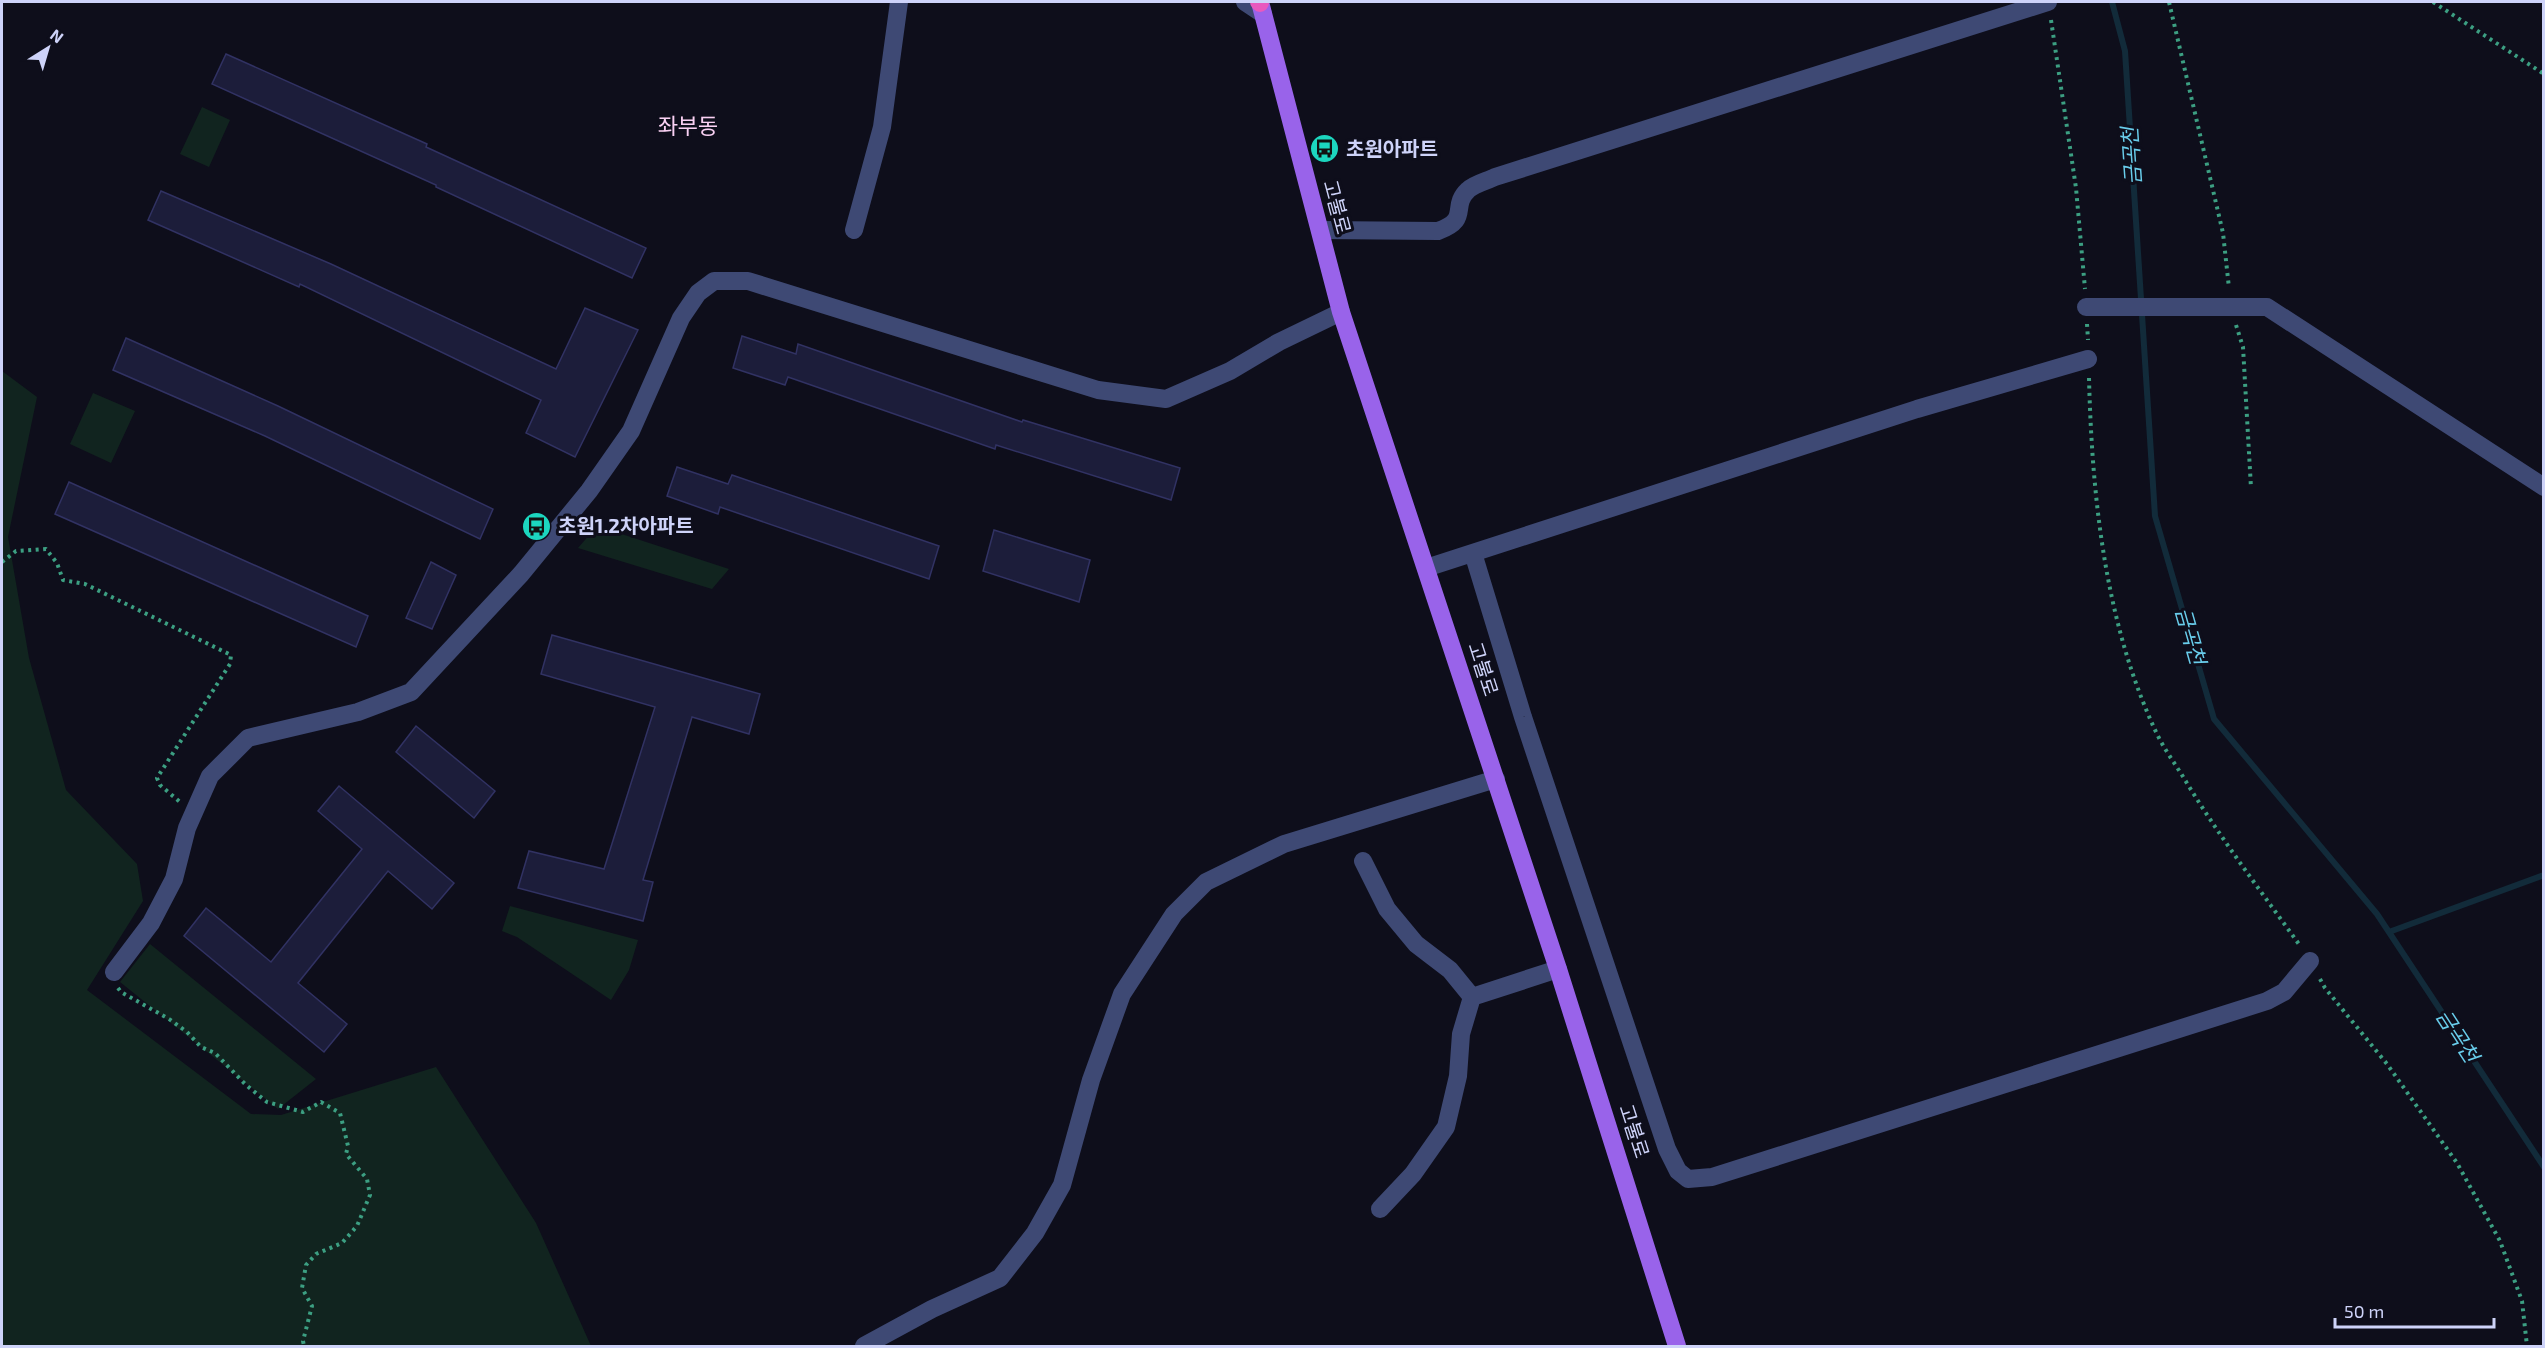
<svg xmlns="http://www.w3.org/2000/svg" width="2545" height="1348" viewBox="0 0 2545 1348" font-family="'Exo 2','Noto Sans KR',sans-serif">
	<style>
		.green { fill: #11241f }
		.lines { fill: none; stroke-linecap: round; stroke-linejoin: round }
		.stream { stroke: #122b3a; stroke-width: 6 }
		.building { fill: #1c1d3a; stroke: #313263; stroke-width: 1.5 }
		.path { stroke: #3c9f82; stroke-width: 4; stroke-dasharray: 3 4.5; stroke-linecap: butt }
		.minor { stroke: #3e4974; stroke-width: 18 }
		.major { stroke: #9963ea; stroke-width: 18 }
		.highway { stroke: #e959be; stroke-width: 18 }
		.labels { text-anchor: middle; stroke-width: 6; stroke-linejoin: round; paint-order: stroke }
		.poi-label { font-size: 20px; font-weight: bold; fill: #ced3f9; stroke: #0e0e1b; text-anchor: start }
		.street-label { font-size: 20px; fill: #ced3f9; stroke: #0e0e1b }
		.water-label { font-size: 21px; font-style: italic; fill: #69cdeb; stroke: #0e0e1b }
		.quarter-label { font-size: 22px; fill: #f9d0f3; stroke: #0e0e1b }
	</style>
	<rect width="100%" height="100%" fill="#0e0e1b"/>
	<!-- green -->
	<path class="green" d="M202,107L230,120L209,167L180,154Z
		M2,371L37,397L8,537L29,658L66,790L137,864L143,901L87,990L251,1114L281,1115L436,1067L536,1223L591,1346H2Z
		M93,393L135,411L111,463L70,444Z
		M597,526L729,569L712,589L578,548Z
		M510,906L638,940L629,970L611,1000L517,937L502,931Z
		M150,944L316,1079L278,1109L120,982Z"/>
	<g class="lines">
		<!-- stream -->
		<path class="stream" d="M2112,2L2125,51L2155,516L2214,719L2377,914L2544,1167
			M2389,932L2544,875"/>
	</g>
	<!-- building -->
	<path class="building" d="M226,54L427,144L426,147L646,248L632,278L436,187V185L212,84Z
		M161,191L331,264L556,369L585,308L638,330L575,457L526,433L541,400L300,284L299,287L148,220Z
		M742,336L796,354L798,344L1022,422L1023,420L1180,468L1171,500L996,445L995,449L788,377L785,385L733,368Z
		M126,338L278,406L493,509L480,539L265,436L113,370Z
		M677,467L728,484L732,475L939,546L929,579L720,507L718,514L667,496Z
		M69,482L368,616L356,647L55,514Z
		M994,530L1090,560L1079,602L983,571Z
		M431,562L456,575L432,629L406,618Z
		M552,635L760,694L749,734L692,717L643,880L653,882L643,921L518,888L529,851L604,869L655,707L541,674Z
		M416,726L495,791L474,818L396,752Z
		M339,786L454,883L432,909L388,871L298,983L347,1024L324,1052L184,936L206,908L271,962L362,849L318,811Z"/>
	<g class="lines">
		<!-- path -->
		<path class="path" d="M2169,2L2223,233L2229,288
			M2433,2L2544,74
			M2051,20L2076,188L2085,289
			M2087,324L2088,340
			M2236,325L2243,347L2251,488
			M2089,378C2092,497 2105,623 2156,732C2163,747 2173,761 2182,775C2218,835 2260,890 2301,947
			M2,562L16,551L46,549L57,563L63,580L85,584L231,655L230,664L157,778L160,785L180,802
			M2320,979L2325,988L2387,1064L2457,1163L2500,1241L2522,1301L2527,1346
			M118,988L121,992L169,1019L187,1032L201,1047L215,1053L246,1085L267,1102L303,1112L321,1102L340,1113L348,1146L346,1154L367,1179L370,1195L357,1226L342,1243L316,1254L306,1265L302,1288L312,1306L303,1341L304,1346"/>
		<!-- minor -->
		<path class="minor" d="M1245,2L1263,14
			M854,230L882,127L899,2
			M1320,230L1438,231C1471,219 1450,207 1468,190C1474,184 1487,181 1495,177L2048,2
			M2086,307H2267L2544,487
			M1473,553L1523,717L1667,1149L1678,1171L1688,1179L1712,1177L2267,1001L2284,992L2310,961
			M1426,568L1917,409L2088,359
			M1363,861L1387,909L1416,944L1450,970L1472,997L1461,1034L1458,1076L1446,1127L1413,1174L1380,1209
			M114,972L151,923L174,879L187,828L210,776L248,738L358,712L411,692L521,574L589,491L631,431L681,318L698,293L714,281H748L1098,390L1166,399L1230,371L1279,342L1341,312
			M1472,997L1558,969
			M864,1346L932,1309L1000,1278L1035,1233L1062,1185L1091,1080L1122,994L1174,914L1206,882L1284,844L1496,779"/>
		<!-- major -->
		<path class="major" d="M1260,2L1341,312L1558,969L1677,1346"/>
		<!-- highway -->
		<path class="highway" d="M1259,2L1260,3"/>
	</g>
	<!-- icons -->
	<defs>
		<symbol id="bus-disc" viewBox="-11 -11 22 22"><circle r="9.5" fill="#1cd6bf" stroke="#0e0e1b"/><path d="M-5-6H5V4H4V6H2V4H-2V6H-4V4H-5ZM-3.5-4V0h7V-4ZM-3.5 1.2v1.5H-2V1.2ZM2 1.2v1.5H3.5V1.2Z" fill="#111"/></symbol>
	</defs>
	<g fill-rule="evenodd">
		<use href="#bus-disc" x="1308" y="132" width="33" height="33"/>
		<use href="#bus-disc" x="520" y="510" width="33" height="33"/>
	</g>
	<g class="labels">
		<!-- poi labels -->
		<g class="poi-label">
			<text x="1346" y="156">초원아파트</text>
			<text x="558" y="533">초원1.2차아파트</text>
		</g>
		<!-- street labels -->
		<g class="street-label">
			<text transform="translate(1337 207) rotate(75)" y="7">고불로</text>
			<text transform="translate(1483 669) rotate(72)" y="7">고불로</text>
			<text transform="translate(1634 1131) rotate(72)" y="7">고불로</text>
		</g>
		<!-- water labels -->
		<g class="water-label">
			<text transform="translate(2132 156) rotate(-94)" y="7">금곡천</text>
			<text transform="translate(2190 636) rotate(74)" y="7">금곡천</text>
			<text transform="translate(2457 1036) rotate(57)" y="7">금곡천</text>
		</g>
		<!-- quarter labels -->
		<g class="quarter-label">
			<text x="688" y="134">좌부동</text>
		</g>
	</g>
	<!-- border -->
	<rect width="2545" height="1348" fill="none" stroke="#ced3f9" stroke-width="6"/>
	<!-- north arrow -->
	<g transform="translate(48 48) rotate(37)" stroke="#0e0e1b" stroke-width="4.5" paint-order="stroke">
	<path d="M0-4.5L10 22L0 15L-10 22Z" fill="#ced3f9"/>
	<text y="-9" font-size="16" font-weight="bold" text-anchor="middle" fill="#ced3f9">N</text>
	</g>
	<!-- scale -->
	<path d="M2335 1318v9h159v-9" fill="none" stroke="#ced3f9" stroke-width="3"/>
	<text x="2344" y="1318" font-size="18" fill="#ced3f9" stroke="#0e0e1b" stroke-width="4.5" paint-order="stroke">50 m</text>
</svg>
